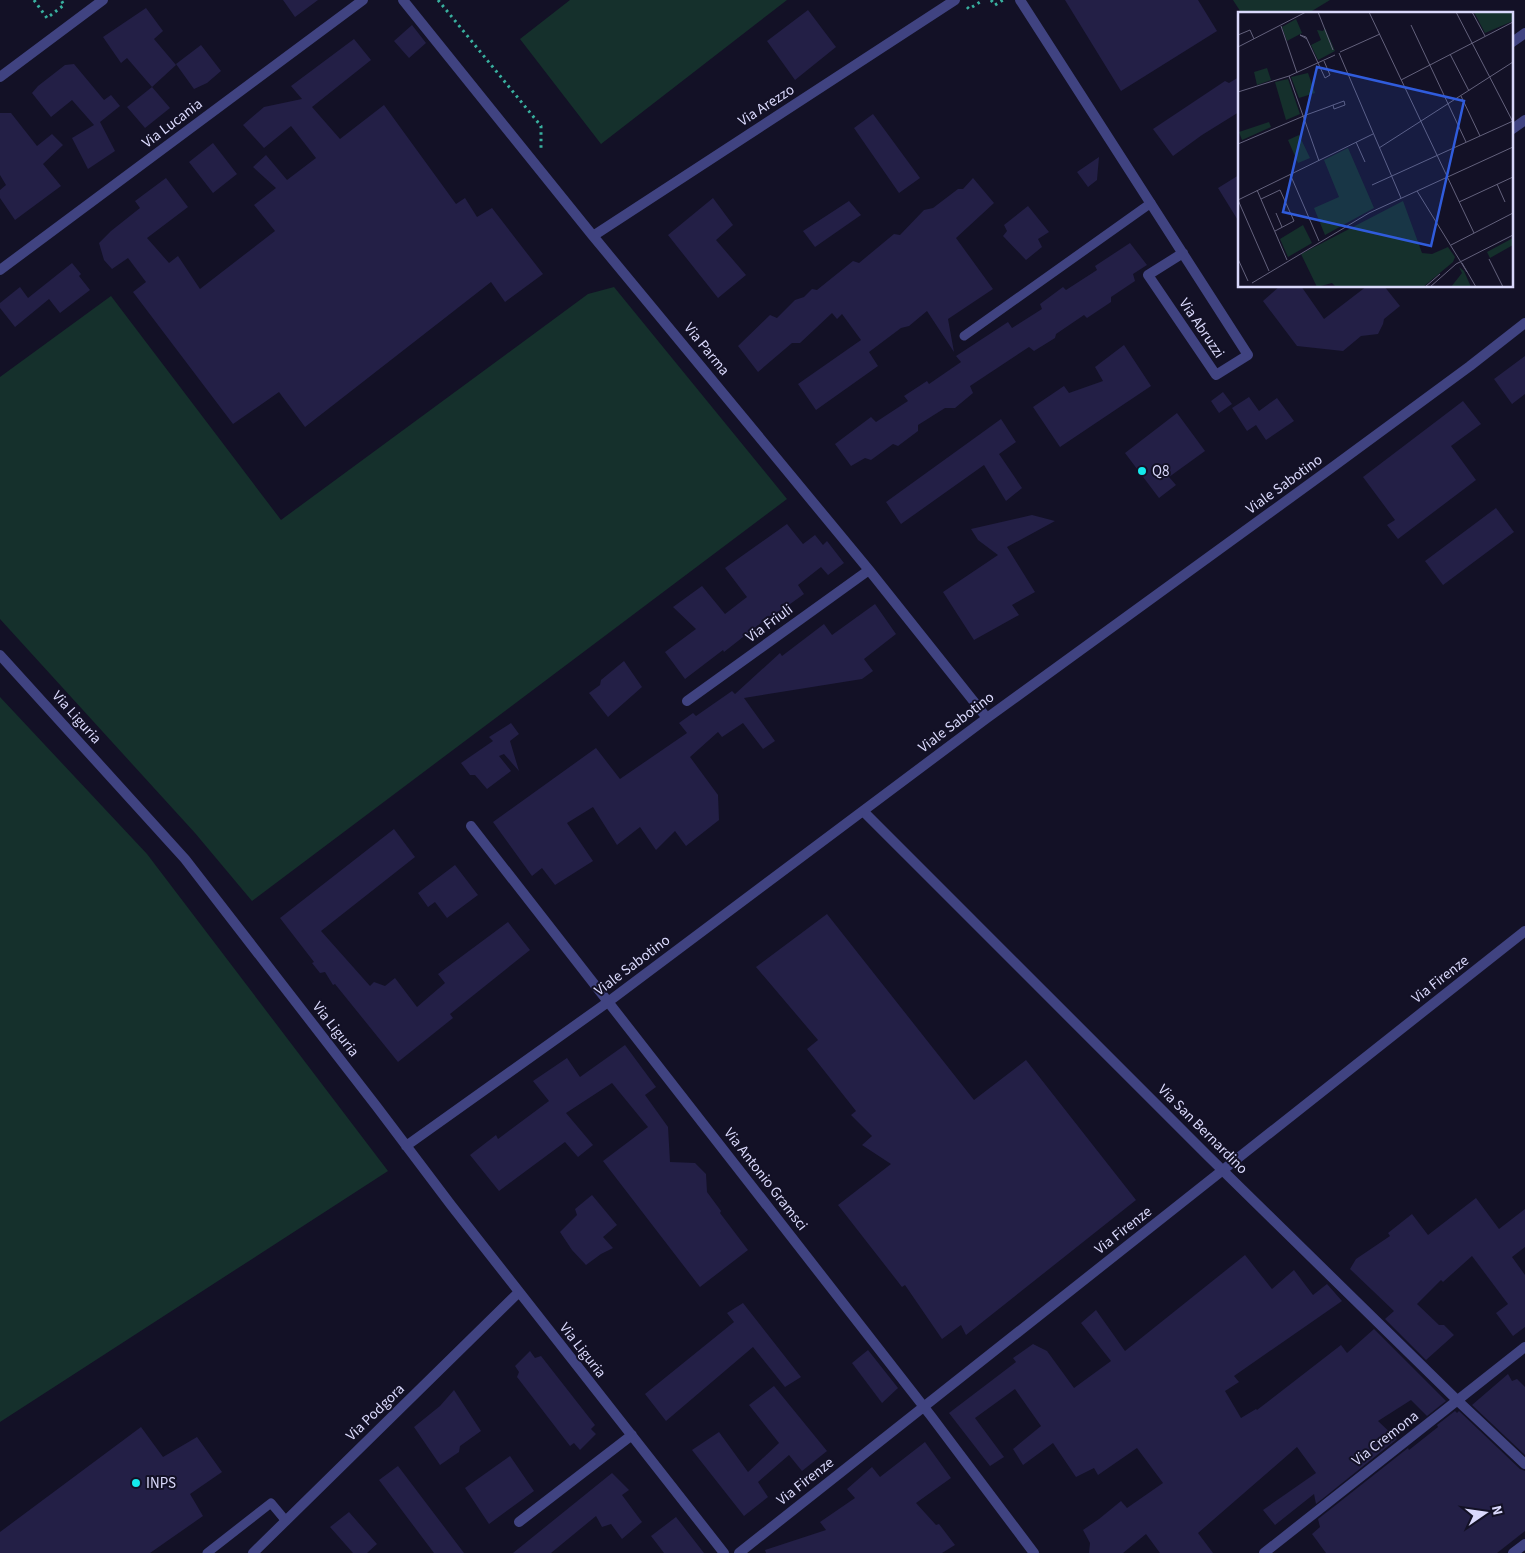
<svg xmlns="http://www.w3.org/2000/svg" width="1525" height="1553" viewBox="0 0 1525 1553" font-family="'Source Sans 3',sans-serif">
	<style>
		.green { fill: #15302c }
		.building { fill: #231f46 }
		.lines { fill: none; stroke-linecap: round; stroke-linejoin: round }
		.path { stroke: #39b09f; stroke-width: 3; stroke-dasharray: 2.5 4; stroke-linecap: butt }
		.service { stroke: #404381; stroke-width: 9 }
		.minor { stroke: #404381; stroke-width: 10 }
		.poi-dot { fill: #14eaed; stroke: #131126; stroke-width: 2 }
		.labels { text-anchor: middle; stroke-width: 4; stroke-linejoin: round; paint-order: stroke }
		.street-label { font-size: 15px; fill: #dad9fc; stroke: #131126 }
		.poi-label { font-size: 15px; fill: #dad9fc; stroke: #131126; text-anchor: start }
		.inset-road { fill: none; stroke: #63617c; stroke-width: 1 }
		.view { fill: #305cdc; fill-opacity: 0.15; stroke: #305cdc; stroke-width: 2.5 }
		.inset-edge { fill: none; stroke: #dad9fc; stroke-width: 2.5 }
	</style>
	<rect width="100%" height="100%" fill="#131126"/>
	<!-- green -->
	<path class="green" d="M570,0H787L601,144L520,39Z
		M1233,0H1330L1307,14H1242Z
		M614,287L787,499L252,901L195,833L0,619V377L111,296L281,520L588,294Z
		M0,697L147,854L388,1171L0,1422Z"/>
	<!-- building -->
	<path class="building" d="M283,0H318L295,17Z
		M1065,0H1198L1217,31L1121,91Z
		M146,8L163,31L154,39L176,65L152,87L127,58L121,63L103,37Z
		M808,10L836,47L795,80L767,41Z
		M412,25L426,43L409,58L394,41Z
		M354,39L371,60L312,107L340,139L384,105L456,204L465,198L477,217L492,208L543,274L505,302L491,282L305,427L279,392L233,424L133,292L146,282L128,258L112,269L104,260L99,243L111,231L140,208L135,201L166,178L188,207L147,238L169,263L178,256L200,289L275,231L254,205L276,188L253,167L266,155L287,180L316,158L291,126L264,148L243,125L264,107L302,99L291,86Z
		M201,45L221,71L207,83L194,89L176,64Z
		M74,64L104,100L111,95L120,106L100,122L115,151L88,169L72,138L94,125L72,100L51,117L32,93L38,86L65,65Z
		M1239,77V112L1202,135L1173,156L1153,129L1225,81L1229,83Z
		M152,87L170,108L145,128L127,107Z
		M0,113H11L37,146L52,134L63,145L43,164L61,186L15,220L0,198V190L6,185L0,175Z
		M873,114L920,178L899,193L854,128Z
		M213,143L237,174L213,193L189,162Z
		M1099,157L1097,180L1088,187L1077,172Z
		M1239,175V222L1218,188Z
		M973,178L994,203L956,238L993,289L948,319L954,352L927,311L909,326L901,328L869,352L878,366L816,410L798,384L861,340L842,314L837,319L832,313L800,343H792L758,372L738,346L770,315L777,318L795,300L804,297L812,289L817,290L853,261L859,263L894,234L900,235L924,210L933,208L958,189H963Z
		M713,198L733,225L716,240L746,275L718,298L668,235Z
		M849,201L861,215L815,247L803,231Z
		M1028,206L1049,232L1038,239L1042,247L1026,260L1003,236L1007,231L1004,225Z
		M1130,243L1147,265L1133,274L1135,281L1111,297V302L1087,318L1084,315L1056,334L1055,338L1034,351L1029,347L970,386L973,393L955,408H945L918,425V431L898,446L893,444L871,460L865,458L851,466L835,444L871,417L876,422L908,401L904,396L927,381L929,384L961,362L956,356L1008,322L1012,328L1042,309L1040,304L1063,287L1066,290L1097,270L1095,266Z
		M72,263L81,274L79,276L90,290L60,313L49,299L15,327L0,308V303L20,287L28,298Z
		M1280,286H1301L1324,319L1367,286H1384L1400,306L1384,319L1383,324L1378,334L1361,336L1343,351L1297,346L1263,301Z
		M1124,345L1151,386L1060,447L1033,407L1064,386L1069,393L1103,381L1095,367Z
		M1525,356V394L1512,404L1494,379Z
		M1223,392L1232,404L1219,413L1211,401Z
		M1249,397L1259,411L1277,398L1294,421L1266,440L1256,425L1247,431L1232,408Z
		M1463,401L1481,424L1451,446L1476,480L1398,539L1387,525L1395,520L1363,477Z
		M1177,413L1205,451L1169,477L1176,485L1159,498L1125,453Z
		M1001,419L1016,442L999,454L1022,488L1006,501L984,465L901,524L886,502Z
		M1496,508L1514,532L1443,585L1425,561Z
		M1032,515L1055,521L1007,547L1035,592L1012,605L1019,615L974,640L943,592L998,555L978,540L971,529Z
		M787,524L803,544L815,535L823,545L827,541L844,563L828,575L821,567L798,585L804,594L772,617L771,615L724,652L723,650L685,679L665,652L696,629L673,607L702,586L725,614L747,597L725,568Z
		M875,604L896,634L864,659L873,671L862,679L744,698L775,741L763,749L743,723L722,737L718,732L690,757L718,795L719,820L686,846L675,831L656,850L640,827L617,845L593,807L567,823L593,861L555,885L542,868L532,876L493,822L596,748L620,779L687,733L679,723L693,713L696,716L732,691L735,694L780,653L782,656L824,624L832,635Z
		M624,661L642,687L608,717L589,693L600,685L601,680Z
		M511,723L519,734L510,741L519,771L504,754L499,756L511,771L487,789L475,775H470L461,763L493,741L489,737Z
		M394,829L415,857L321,931L370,986L374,982L385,986L395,978L417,1007L445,983L438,974L508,922L530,950L450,1014L453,1018L398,1062L335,984L333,985L325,972L320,973L312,963L314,962L280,918Z
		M455,865L478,895L447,918L435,902L428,907L418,893Z
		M827,914L974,1100L1026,1060L1136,1200L966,1335L961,1325L942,1339L905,1285L902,1287L838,1205L891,1164L862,1145L872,1136L851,1115L856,1111L807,1049L818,1040L756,967Z
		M625,1045L656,1087L645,1095L668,1127L670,1162L695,1163L706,1174L707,1192L721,1211L720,1213L748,1250L700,1287L603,1161L648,1127L612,1083L566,1113L593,1145L578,1157L565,1142L499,1191L470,1155L496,1135L498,1139L549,1101L533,1081L567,1058L580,1077Z
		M592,1195L617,1225L603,1237L613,1248L601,1254L586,1265L572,1250L560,1232L577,1215L575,1209Z
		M1476,1198L1499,1229L1525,1209V1247L1512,1257L1525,1275V1327L1513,1336L1496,1313L1508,1304L1472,1256L1443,1282L1441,1280L1417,1304L1439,1325H1444L1454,1335L1426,1360L1385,1319L1394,1311L1350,1269L1356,1259L1390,1236L1388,1233L1412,1214L1428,1235Z
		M1245,1255L1272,1289L1294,1270L1313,1295L1327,1284L1342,1301L1234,1376L1239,1382L1225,1391L1241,1418L1256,1409L1257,1410L1341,1345L1347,1353L1374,1329L1446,1401L1427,1416L1411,1400L1378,1421L1397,1439L1316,1504L1314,1494L1275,1525L1263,1510L1316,1473L1297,1447L1198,1533L1213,1553H1160L1146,1534L1123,1553H1089L1090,1543L1083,1530L1099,1519L1121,1501L1127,1508L1163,1483L1137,1448L1098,1475L1094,1468L1076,1477L1053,1443L1023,1465L1013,1449L1041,1426L1015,1389L975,1418L1004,1457L990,1466L949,1413L1016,1362L1013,1358L1033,1344L1047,1351L1074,1388L1111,1361L1081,1323L1096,1310L1125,1351Z
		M743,1303L801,1377L785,1387L753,1347L666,1421L645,1394L734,1322L727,1313Z
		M868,1350L898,1388L882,1403L852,1363Z
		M530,1351L535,1358L541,1356L595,1425L591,1429L596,1434L580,1450L574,1443L570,1446L517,1377L519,1372L515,1366Z
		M1508,1374L1512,1381L1517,1379L1525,1387V1455L1472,1405Z
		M774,1386L827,1451L802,1471L789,1455L758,1482L768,1497L744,1516L692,1450L719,1432L748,1472L779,1443L749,1405Z
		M454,1390L481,1431L460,1446L459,1452L440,1465L414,1427L440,1406Z
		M1455,1411L1457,1413L1459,1411L1520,1469L1525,1471V1531L1497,1553H1326L1312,1534L1320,1527L1318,1519L1408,1448L1409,1450L1438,1427L1437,1425Z
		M141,1427L163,1457L197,1437L222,1472L190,1494L203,1516L150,1553H0V1532Z
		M925,1442L951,1478L916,1503L936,1525L939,1524L955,1545L942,1553H766L765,1550L826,1530L820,1522L855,1498L847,1489L872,1467L880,1477Z
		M510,1456L534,1491L489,1524L465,1488Z
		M398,1466L464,1553H434L379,1480Z
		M612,1473L629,1490L622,1495L642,1522L622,1539L611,1524L602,1527L596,1516L551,1553H513Z
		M349,1512L377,1544L367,1553H353L330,1527Z
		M676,1517L704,1553H664L651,1536Z"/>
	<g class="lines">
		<!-- path -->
		<path class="path" d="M34,0L47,18L64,5L61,0
			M438,0L541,126V148
			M991,0L995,5L1003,0
			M967,7L969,9L983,0"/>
		<!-- service -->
		<path class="service" d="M964,336L1151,203
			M207,1553L271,1503L286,1521"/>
		<!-- minor -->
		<path class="minor" d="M403,0L593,236L869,570L987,718
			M1020,0C1096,118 1172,236 1248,355L1216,375L1148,275L1183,253
			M1511,43L1525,33
			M0,77L103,0
			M1511,130L1525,120
			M593,236L955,0
			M0,270L363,0
			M0,655L185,859L377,1107L451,1205L724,1553
			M687,701L869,570
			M863,811L1209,1157L1458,1401L1525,1464
			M471,826L931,1416L1034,1553
			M406,1146L608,1002L987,718L1330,469L1470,366L1525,323
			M519,1522L632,1435
			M253,1553L519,1292
			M739,1553L1525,931
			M1264,1553L1525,1347
			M1513,1553L1525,1544"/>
	</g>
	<!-- markers -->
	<g class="poi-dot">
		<circle cx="1142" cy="471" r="5"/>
		<circle cx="136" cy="1483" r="5"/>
	</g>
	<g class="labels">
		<!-- street labels -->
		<g class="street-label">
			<text transform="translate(766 105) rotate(-33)" y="5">Via Arezzo</text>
			<text transform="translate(172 123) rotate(-37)" y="5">Via Lucania</text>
			<text transform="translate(1202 328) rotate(56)" y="5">Via Abruzzi</text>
			<text transform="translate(707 349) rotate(51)" y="5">Via Parma</text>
			<text transform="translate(1284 484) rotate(-36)" y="5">Viale Sabotino</text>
			<text transform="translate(769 623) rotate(-36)" y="5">Via Friuli</text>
			<text transform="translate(77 717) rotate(48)" y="5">Via Liguria</text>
			<text transform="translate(956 722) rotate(-37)" y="5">Viale Sabotino</text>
			<text transform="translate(632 965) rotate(-37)" y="5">Viale Sabotino</text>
			<text transform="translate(1440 979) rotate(-38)" y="5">Via Firenze</text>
			<text transform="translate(336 1029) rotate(52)" y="5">Via Liguria</text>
			<text transform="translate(1203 1129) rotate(45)" y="5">Via San Bernardino</text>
			<text transform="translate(766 1179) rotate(52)" y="5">Via Antonio Gramsci</text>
			<text transform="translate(1123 1230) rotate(-38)" y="5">Via Firenze</text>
			<text transform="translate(583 1350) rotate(52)" y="5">Via Liguria</text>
			<text transform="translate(375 1412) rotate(-44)" y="5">Via Podgora</text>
			<text transform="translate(1385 1438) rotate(-38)" y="5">Via Cremona</text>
			<text transform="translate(805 1481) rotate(-38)" y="5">Via Firenze</text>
		</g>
		<!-- poi labels -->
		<g class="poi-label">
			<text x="1152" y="476">Q8</text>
			<text x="146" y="1488">INPS</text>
		</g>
	</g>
	<!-- overview -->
	<g transform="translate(1238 12)">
		<rect width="275" height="275" fill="#131126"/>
		<path d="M236,0H275V9L247,21ZM58,7L64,21L49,29L44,15ZM87,16L97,39L80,48L73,33L83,28L79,18L85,19ZM29,56L33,68L19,73L16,60ZM70,61L77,81L61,86L53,65ZM50,67L62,102L48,108L37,70ZM31,110L33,115L4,128L1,120ZM61,123L72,146L60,151L50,128ZM110,136L136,196L87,223L76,196L101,185L86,148ZM165,189L184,241L194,242L210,235L217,245L215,250L185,275H98L94,271L79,275L63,242ZM65,213L74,231L50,245L42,227ZM275,226V233L252,246L249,240ZM221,255L226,259L233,275H213L224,261Z" fill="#15302c"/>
		<path class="inset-road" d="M80,0L95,38M131,0L236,221M218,0L275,110M234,0L247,24M173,13L228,130M43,14L59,61M0,23L12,18L16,27M69,27L62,23L68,25L87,66L92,63L86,49M0,35L68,0M102,40L142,22M101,41L163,186M212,42L231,79M51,64L81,149M163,68L275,10M0,80L51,64L97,43M223,84L242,124M118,130L127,150M0,132L68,103L90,95L95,93L106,89L107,93L96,97L95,93M141,136L275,50M52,162L81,229M259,172L267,190M134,173L275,109M19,178L49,248M179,179L229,260M23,187L42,178L56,209L37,219M0,188L135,122M0,188L31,259M221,190L275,165M38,201L44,215M213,233L275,201M0,247L10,269M251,247L265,275M224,251L238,275M14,271L131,201L275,135M187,275L202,262M192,275L218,252L275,223"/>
		<path class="view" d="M79,55L226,89L193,234L45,200Z"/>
		<rect width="275" height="275" class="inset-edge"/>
	</g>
	<!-- north arrow -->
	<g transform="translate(1485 1513) rotate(77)" stroke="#131126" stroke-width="4" paint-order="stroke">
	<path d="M0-4L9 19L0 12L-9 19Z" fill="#dad9fc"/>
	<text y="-8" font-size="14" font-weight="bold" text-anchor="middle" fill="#dad9fc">N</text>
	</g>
</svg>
